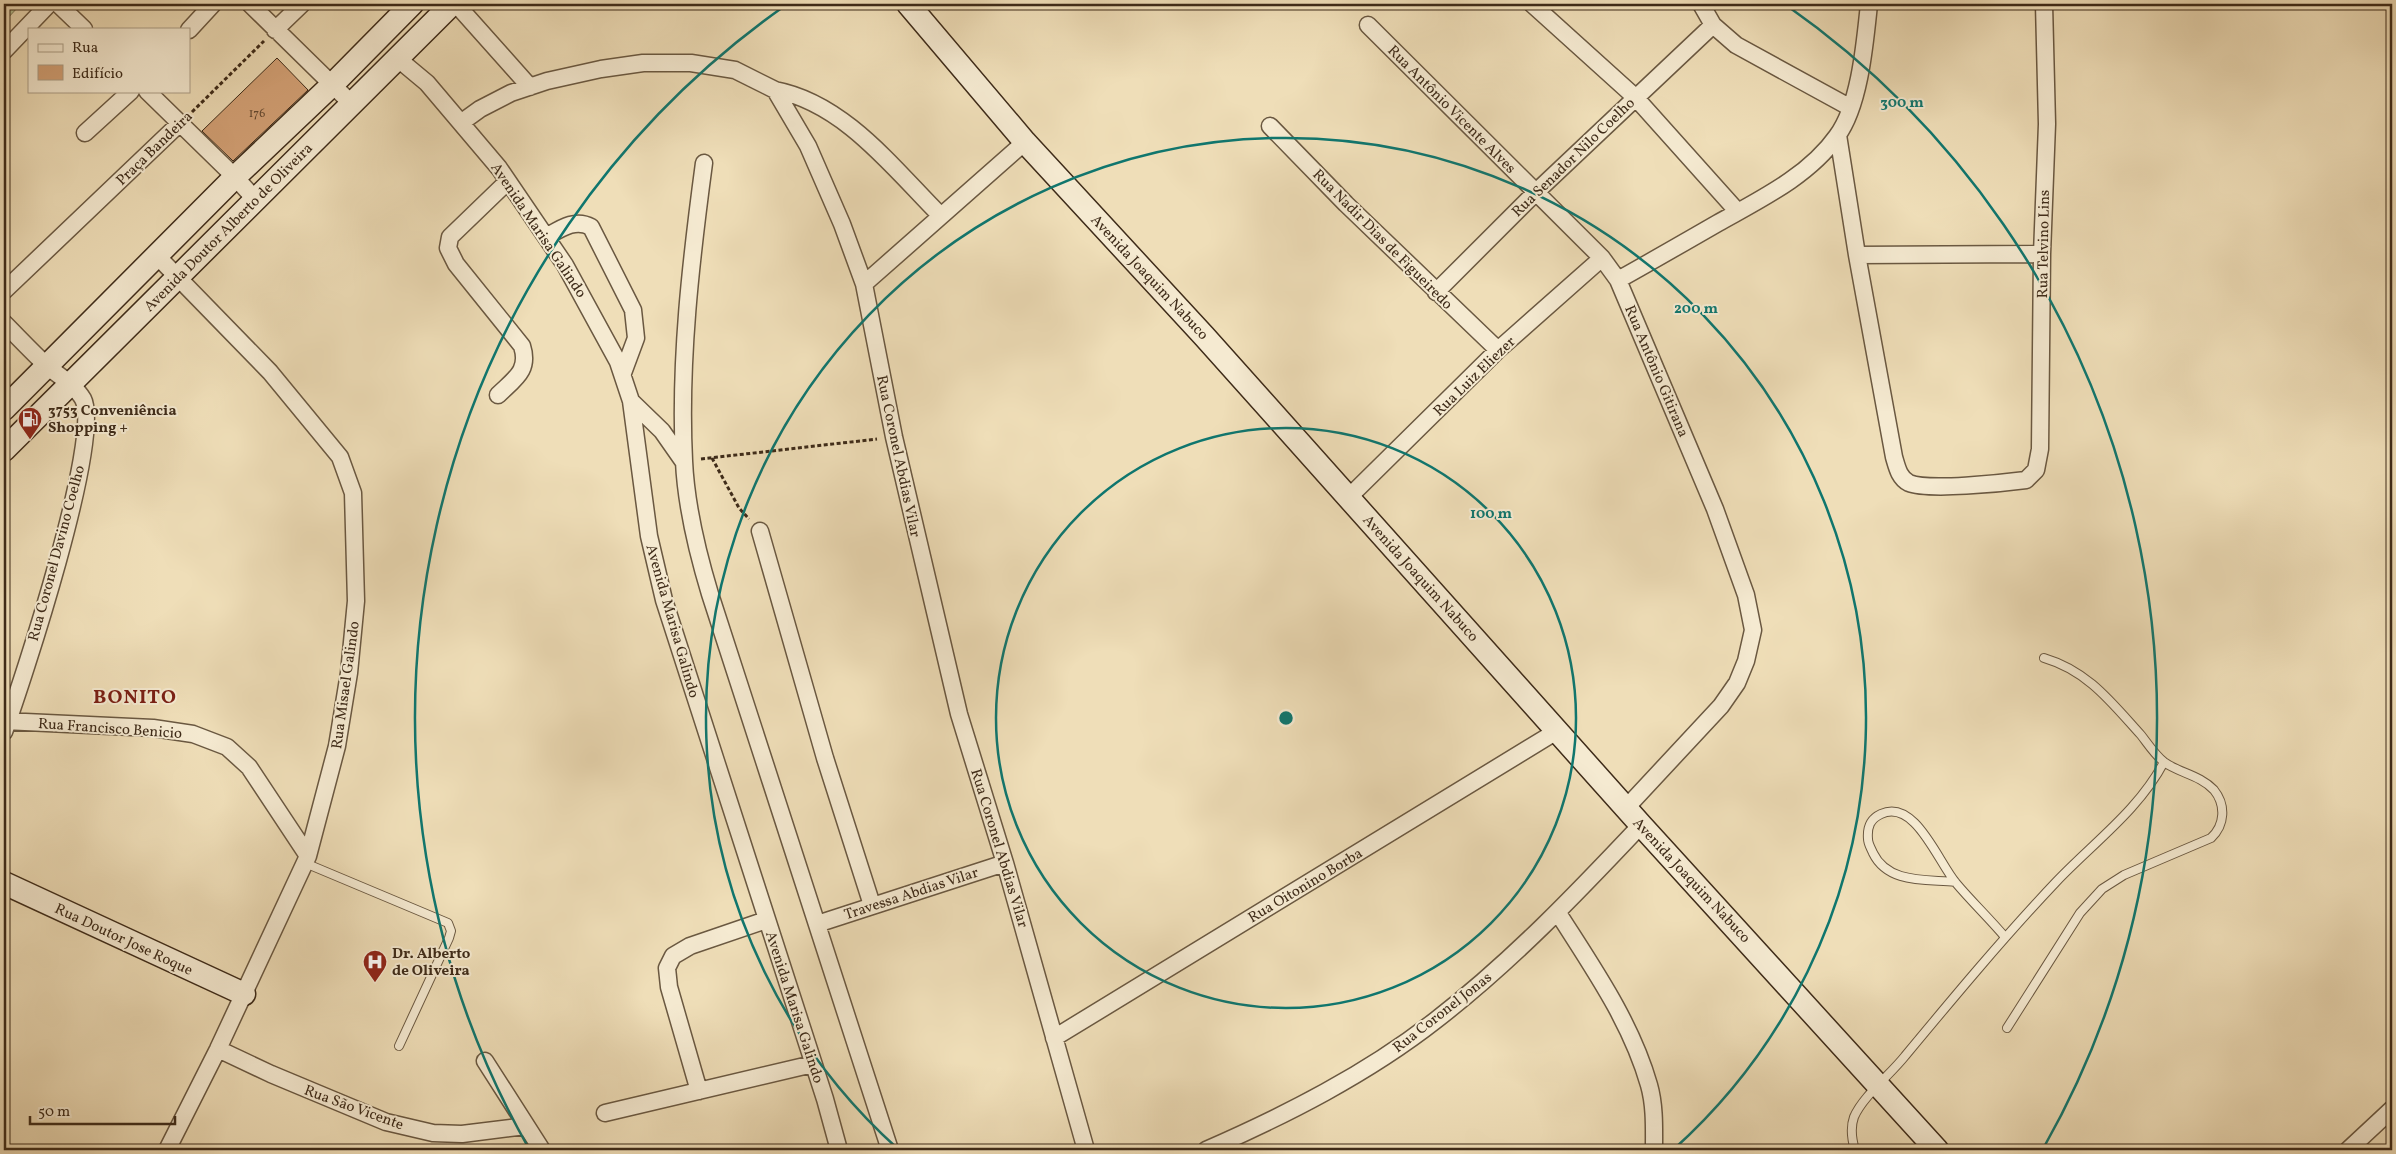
<svg xmlns="http://www.w3.org/2000/svg" width="2396" height="1154" viewBox="0 0 2396 1154" font-family="Vollkorn,serif">
	<style>
		.green { fill: #b5c292; stroke: #7a7656 }
		.building { fill: #d3a176; stroke: #3e2b19 }
		.lines { fill: none; stroke-linecap: round; stroke-linejoin: round }
		.lane-casing { stroke: #6a5841; stroke-width: 10 }
		.street-casing { stroke: #6a5841; stroke-width: 19 }
		.secondary-casing { stroke: #3e2b19; stroke-width: 25 }
		.path { stroke: #3e2b19; stroke-width: 3; stroke-dasharray: 4 2.5; stroke-linecap: butt }
		.lane { stroke: #f5ead1; stroke-width: 8 }
		.street { stroke: #f5ead1; stroke-width: 16 }
		.secondary { stroke: #f5ead1; stroke-width: 22 }
		.ring { fill: none; stroke: #0f766e; stroke-width: 2.5 }
		.labels { text-anchor: middle; stroke-width: 4; stroke-linejoin: round; paint-order: stroke }
		.number-label { font-size: 12px; fill: #634830 }
		.street-label { font-size: 15px; fill: #3e2b19; stroke: #f5ead1 }
		.poi-label { font-size: 15px; font-weight: bold; fill: #3e2b19; stroke: #f5ead1; text-anchor: start }
		.district-label { font-size: 20px; font-weight: bold; letter-spacing: 1px; fill: #7a1f14; stroke: #f5ead1 }
		.centre { fill: #0f766e; stroke: #f5ead1; stroke-width: 2.5 }
		.ring-label { font-size: 15px; text-anchor: middle; font-weight: bold; fill: #0f766e; stroke: #f5ead1; stroke-width: 4; stroke-linejoin: round; paint-order: stroke }
	</style>
	<rect width="100%" height="100%" fill="#efdeb8"/>
	<filter id="stains"><feTurbulence type="fractalNoise" baseFrequency=".004" numOctaves="4"/><feColorMatrix values="0 0 0 0 .2 0 0 0 0 .09 0 0 0 0 .02 0 0 0 .5 -.17"/></filter>
	<radialGradient id="worn" r=".72"><stop offset=".6" stop-color="#630" stop-opacity="0"/><stop offset="1" stop-color="#630" stop-opacity=".3"/></radialGradient>
	<!-- green -->
	<path class="green" d="M4,4H21L4,22Z"/>
	<!-- building -->
	<path class="building" d="M277,58L308,90L233,161L202,131Z"/>
	<g class="lines">
		<defs>
			<path id="lane" d="M305,863L448,923L451,931L449,938L399,1046
				M1955,882C1926,879 1888,884 1873,853C1871,848 1868,844 1868,839C1867,827 1870,819 1881,814C1915,798 1938,862 1956,883C1971,901 1989,918 2005,937
				M2007,1028L2080,913L2102,889L2124,875L2211,838C2225,825 2226,805 2214,790C2200,775 2179,773 2164,762C2155,755 2148,744 2141,735C2111,702 2088,671 2044,658
				M1855,1150C1852,1140 1850,1128 1854,1117C1863,1096 1890,1075 1905,1056C1954,997 2003,938 2056,882C2093,843 2139,810 2164,762"/>
			<path id="street" d="M58,4L84,29
				M250,4L351,103
				M456,4L530,87
				M1532,4L1635,97L1738,212
				M1701,4L1713,25L1736,45L1851,108
				M1368,25L1602,258L1618,280L1715,509L1746,595L1753,630L1746,661L1737,683L1721,706L1626,808
				M189,30L213,4
				M275,30L302,4
				M4,51L49,4
				M397,58L427,83L499,168L565,265L618,362L631,401L649,536L664,600L825,1099L839,1150
				M775,90C844,103 893,168 940,215
				M147,91L235,177L255,199
				M462,122L480,109L511,93L547,81L601,69L643,63H691L735,70L775,90L808,146L842,224L864,284L894,437L959,714L1005,863L1086,1150
				M1270,126L1346,204L1498,350
				M85,133L131,91
				M1838,135L1857,255L1894,457C1897,467 1899,478 1909,483C1928,491 2003,483 2026,480L2036,470L2040,449L2042,254L2047,124L2044,4
				M704,163C691,260 679,362 684,461C686,506 697,551 710,594L890,1150
				M546,237C560,229 575,218 591,227L633,310L636,338L623,373
				M1857,255L2042,254
				M158,257L270,372L340,457L353,493L356,601L349,673L337,746L308,856L218,1049L167,1150
				M1618,280C1652,261 1685,242 1718,223C1759,200 1809,176 1837,136C1860,105 1865,42 1869,4
				M864,284L1025,142
				M4,291L179,124
				M1436,292L1535,193L1713,25
				M4,323C18,337 32,352 47,366C59,376 75,385 83,399C103,437 22,683 4,732
				M498,395C514,379 530,371 522,346L456,264L448,248L450,237L508,181
				M631,401L662,431L683,461
				M1349,497L1498,350L1602,258
				M760,531L825,758L872,905
				M4,721L153,728L193,734L227,747L249,767L308,856
				M1558,913C1593,968 1631,1022 1649,1085C1655,1106 1654,1129 1654,1150
				M817,924L1005,863
				M1054,1038L1557,731
				M218,1049L271,1074L386,1122L433,1133L462,1134L526,1126
				M485,1061L542,1150
				M699,1091L669,987L667,968L673,956L690,946L766,920
				M605,1113L813,1064
				M1206,1150C1286,1115 1367,1074 1436,1020C1511,962 1576,894 1641,825
				M2348,1150L2392,1109"/>
			<path id="secondary" d="M908,4L1025,142L1204,336L1641,825L1937,1150
				M4,409L235,177L333,84L412,4
				M4,450L452,4
				M4,883L244,994"/>
		</defs>
		<!-- lane casing -->
		<use href="#lane" class="lane-casing"/>
		<!-- street casing -->
		<use href="#street" class="street-casing"/>
		<!-- secondary casing -->
		<use href="#secondary" class="secondary-casing"/>
		<!-- path -->
		<path class="path" d="M192,112L264,41
			M712,458L739,508L749,519
			M701,459L877,439"/>
		<!-- lane -->
		<use href="#lane" class="lane"/>
		<!-- street -->
		<use href="#street" class="street"/>
		<!-- secondary -->
		<use href="#secondary" class="secondary"/>
	</g>
	<!-- distance rings -->
	<g class="ring">
		<circle cx="1286" cy="718" r="290"/>
		<path d="M898 1149A580 580 0 1 1 1674 1149"/>
		<path d="M528 1147A871 871 0 0 1 786 5M1786 5A871 871 0 0 1 2044 1147"/>
	</g>
	<!-- icons -->
	<defs>
		<symbol id="fuel-pin" viewBox="-11 -11 22 30"><path d="M0 17L-7.5 6A9.5 9.5 0 1 1 7.5 6Z" fill="#8f2418" stroke="#f5ead1"/><path d="M-5.5-6h7V0h2V4h1.3V-2.5L3-4.5l.8-.8L6-3V5H2.5V1h-1V6h-7ZM-4.2-4.7v3.2H.2V-4.7Z" fill="#fff"/></symbol>
		<symbol id="hospital-pin" viewBox="-11 -11 22 30"><path d="M0 17L-7.5 6A9.5 9.5 0 1 1 7.5 6Z" fill="#8f2418" stroke="#f5ead1"/><path d="M-5-5h3v3.5h4V-5h3V5h-3V1.5h-4V5h-3Z" fill="#fff"/></symbol>
	</defs>
	<g fill-rule="evenodd">
		<use href="#fuel-pin" x="16" y="405" width="28" height="38"/>
		<use href="#hospital-pin" x="361" y="948" width="28" height="38"/>
	</g>
	<g class="labels">
		<!-- number labels -->
		<g class="number-label">
			<text x="257" y="117">176</text>
		</g>
		<!-- street labels -->
		<g class="street-label">
			<text transform="translate(1452 109) rotate(45)" y="5">Rua Antônio Vicente Alves</text>
			<text transform="translate(154 148) rotate(-44)" y="5">Praça Bandeira</text>
			<text transform="translate(1573 157) rotate(-44)" y="5">Rua Senador Nilo Coelho</text>
			<text transform="translate(228 227) rotate(-45)" y="5">Avenida Doutor Alberto de Oliveira</text>
			<text transform="translate(539 230) rotate(56)" y="5">Avenida Marisa Galindo</text>
			<text transform="translate(1383 239) rotate(45)" y="5">Rua Nadir Dias de Figueiredo</text>
			<text transform="translate(2043 244) rotate(-89)" y="5">Rua Telvino Lins</text>
			<text transform="translate(1150 277) rotate(47)" y="5">Avenida Joaquim Nabuco</text>
			<text transform="translate(1657 371) rotate(67)" y="5">Rua Antônio Gitirana</text>
			<text transform="translate(1474 376) rotate(-44)" y="5">Rua Luiz Eliezer</text>
			<text transform="translate(899 456) rotate(78)" y="5">Rua Coronel Abdias Vilar</text>
			<text transform="translate(56 553) rotate(-75)" y="5">Rua Coronel Davino Coelho</text>
			<text transform="translate(1421 578) rotate(48)" y="5">Avenida Joaquim Nabuco</text>
			<text transform="translate(673 621) rotate(74)" y="5">Avenida Marisa Galindo</text>
			<text transform="translate(345 685) rotate(-82)" y="5">Rua Misael Galindo</text>
			<text transform="translate(110 728) rotate(4)" y="5">Rua Francisco Benicio</text>
			<text transform="translate(1000 848) rotate(73)" y="5">Rua Coronel Abdias Vilar</text>
			<text transform="translate(1692 880) rotate(47)" y="5">Avenida Joaquim Nabuco</text>
			<text transform="translate(1305 885) rotate(-31)" y="5">Rua Oitonino Borba</text>
			<text transform="translate(911 893) rotate(-18)" y="5">Travessa Abdias Vilar</text>
			<text transform="translate(124 939) rotate(25)" y="5">Rua Doutor Jose Roque</text>
			<text transform="translate(795 1007) rotate(72)" y="5">Avenida Marisa Galindo</text>
			<text transform="translate(1442 1012) rotate(-38)" y="5">Rua Coronel Jonas</text>
			<text transform="translate(354 1107) rotate(20)" y="5">Rua São Vicente</text>
		</g>
		<!-- poi labels -->
		<g class="poi-label">
			<text x="48" y="415">3753 Conveniência<tspan x="48" dy="17">Shopping +</tspan></text>
			<text x="392" y="958">Dr. Alberto<tspan x="392" dy="17">de Oliveira</tspan></text>
		</g>
		<!-- district labels -->
		<g class="district-label">
			<text x="135" y="703">BONITO</text>
		</g>
	</g>
	<circle cx="1286" cy="718" r="8" class="centre"/>
	<g class="ring-label">
		<text x="1902" y="107">300 m</text>
		<text x="1696" y="313">200 m</text>
		<text x="1491" y="518">100 m</text>
	</g>
	<!-- margin -->
	<rect width="2396" height="1154" fill="none" stroke="#efdeb8" stroke-width="20"/>
	<rect x="5" y="5" width="2386" height="1144" fill="none" stroke="#3e2b19" stroke-width="2.5"/>
	<rect x="10" y="10" width="2376" height="1134" fill="none" stroke="#3e2b19"/>
	<!-- legend -->
	<rect x="28" y="28" width="162" height="65" fill="#f5ead1" stroke="#ac9e87"/>
	<rect x="38" y="44" width="25" height="8" fill="#f5ead1" stroke="#ac9e87"/>
	<text x="72" y="52" font-size="15" fill="#3e2b19">Rua</text>
	<rect x="38" y="65" width="25" height="15" fill="#d3a176" stroke="#ac9e87"/>
	<text x="72" y="78" font-size="15" fill="#3e2b19">Edifício</text>
	<!-- scale -->
	<path d="M30 1116v8h145v-8" fill="none" stroke="#3e2b19" stroke-width="2.5"/>
	<text x="38" y="1116" font-size="15" fill="#3e2b19" stroke="#f5ead1" stroke-width="4" paint-order="stroke">50 m</text>
	<rect width="100%" height="100%" filter="url(#stains)"/>
	<rect width="100%" height="100%" fill="url(#worn)"/>
</svg>
